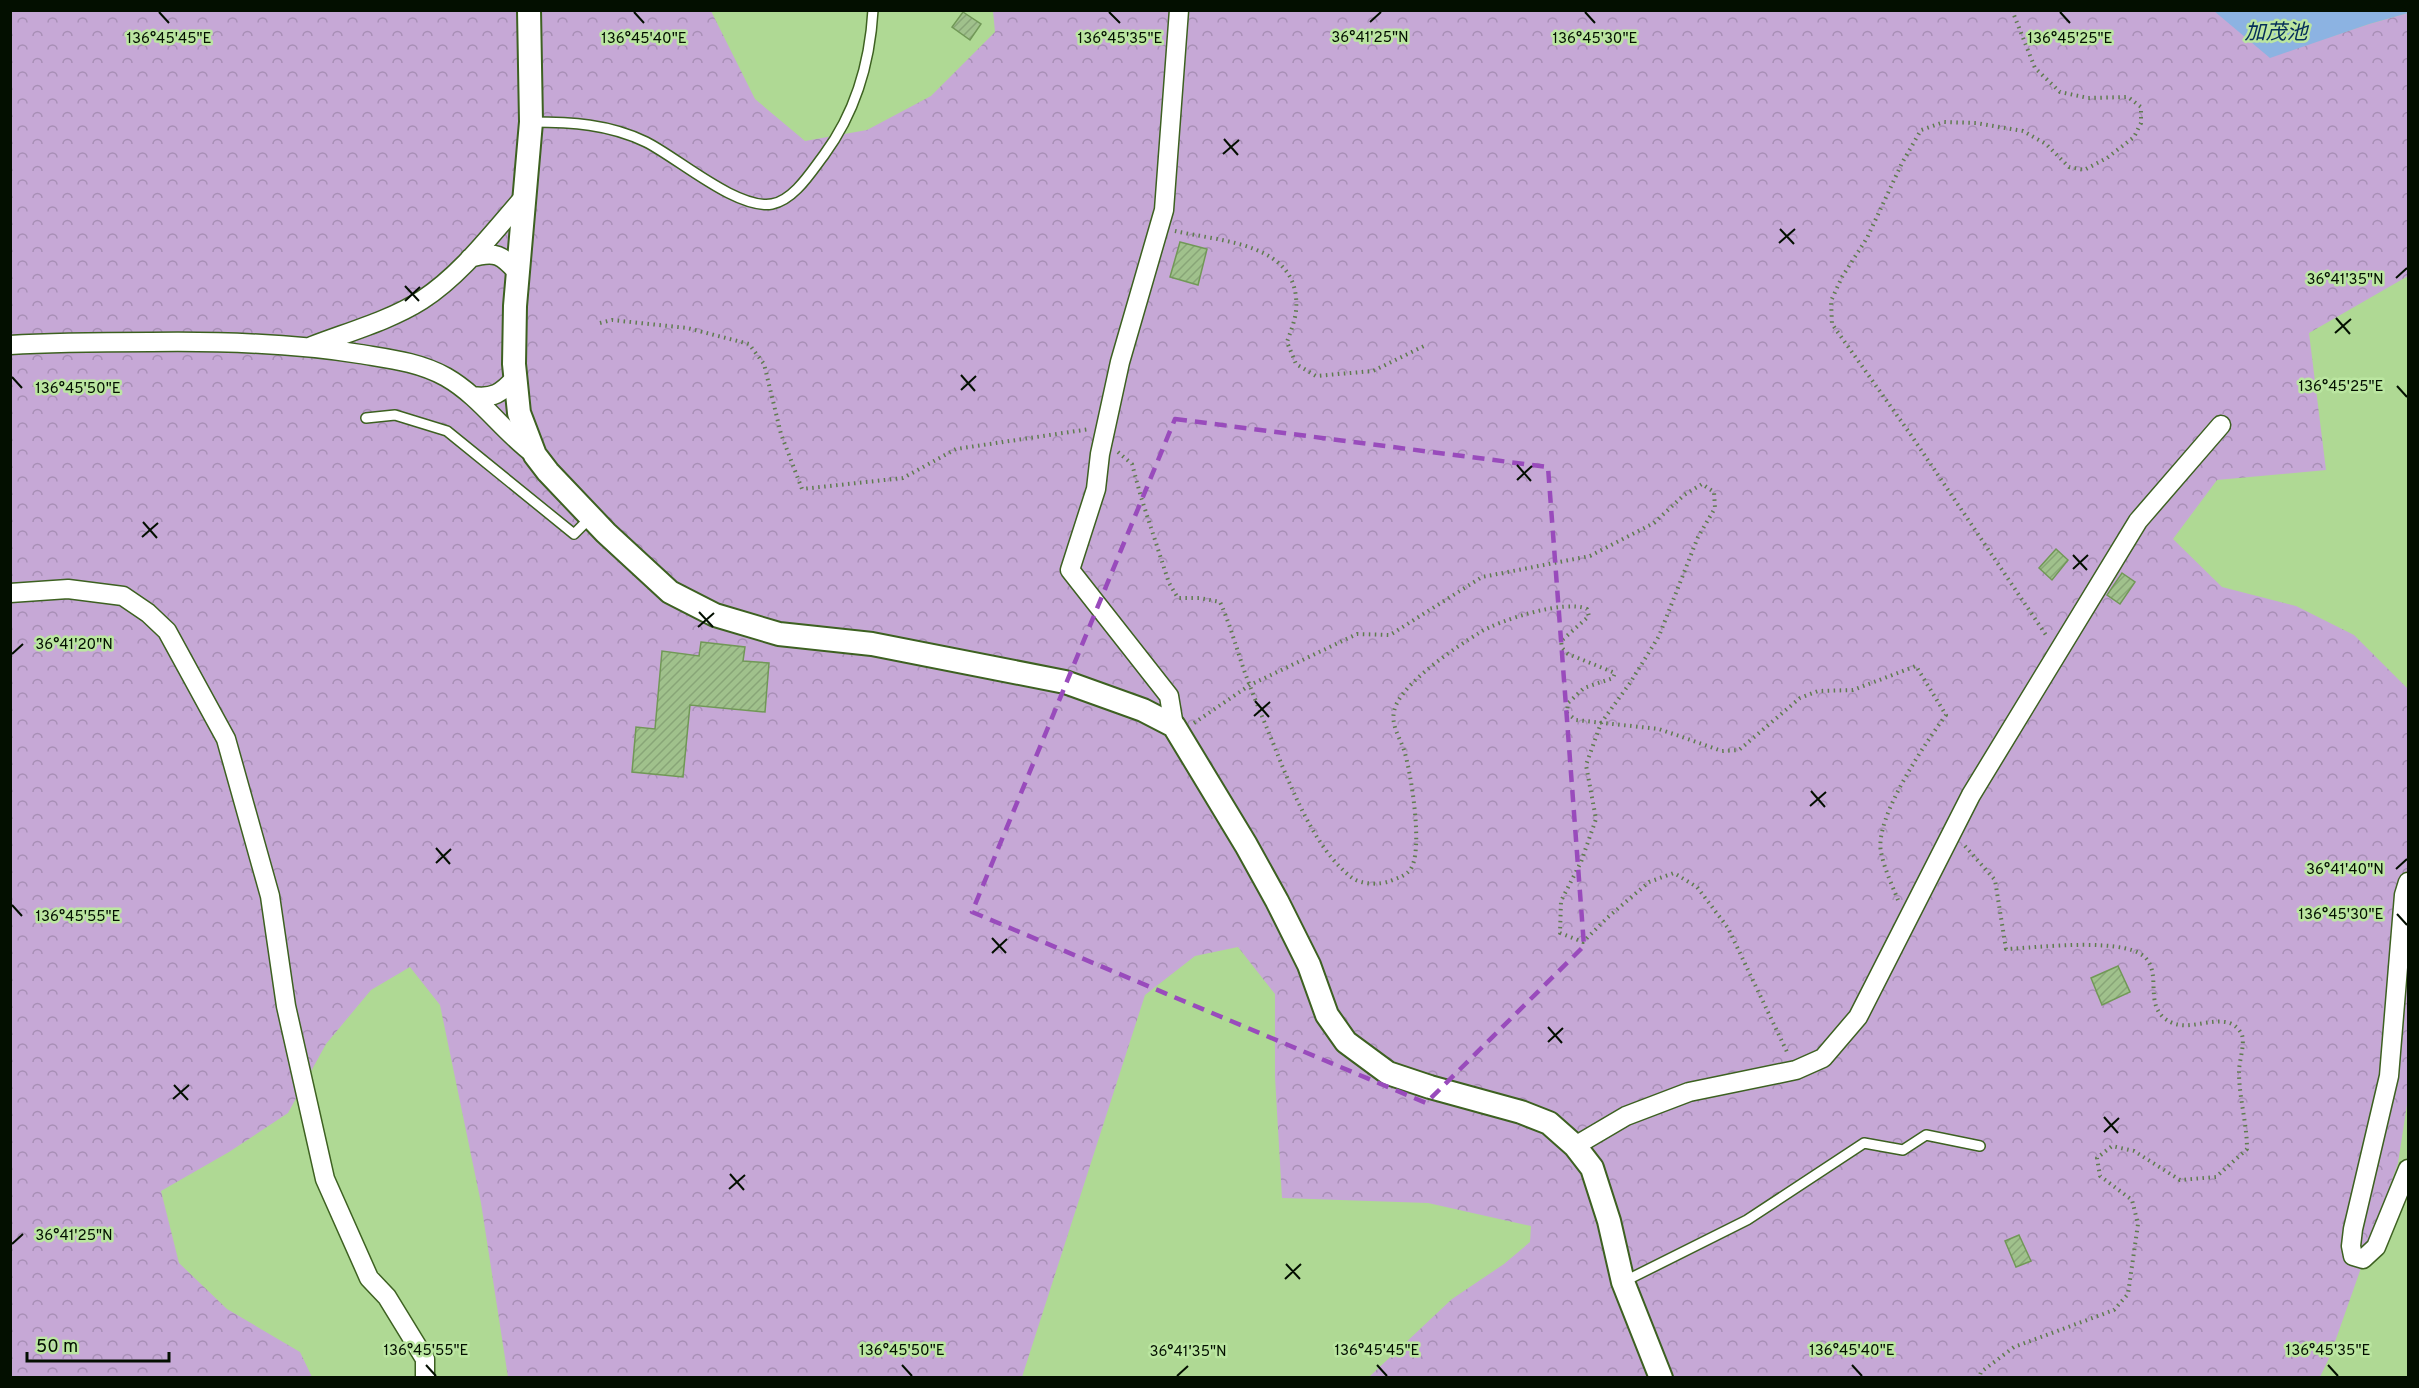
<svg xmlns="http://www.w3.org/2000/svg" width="2419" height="1388" viewBox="0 0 2419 1388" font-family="Overpass,'Noto Sans JP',sans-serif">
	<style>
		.forest { fill: url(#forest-crowns) }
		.water { fill: #8cb3e2 }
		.building { fill: url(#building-hatch); stroke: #719857; stroke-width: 1.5 }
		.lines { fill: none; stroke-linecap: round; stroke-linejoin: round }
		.service-casing { stroke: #3d6121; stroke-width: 12 }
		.minor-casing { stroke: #3d6121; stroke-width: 21 }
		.tertiary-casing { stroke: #3d6121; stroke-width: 26 }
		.path { stroke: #5f7b4f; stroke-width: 4; stroke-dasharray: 1.5 4.5; stroke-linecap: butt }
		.service { stroke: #fff; stroke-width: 9 }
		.minor { stroke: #fff; stroke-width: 18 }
		.tertiary { stroke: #fff; stroke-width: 22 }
		.marked { fill: none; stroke: #994bbc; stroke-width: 4.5; stroke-dasharray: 12 8; stroke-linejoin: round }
		.ticks { fill: none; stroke: #030f00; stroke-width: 2 }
		.labels { text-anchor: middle; stroke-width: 5; stroke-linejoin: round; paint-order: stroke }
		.water-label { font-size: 21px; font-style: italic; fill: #042d59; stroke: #bbe6a1 }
		.ticks-label { font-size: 15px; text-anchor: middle; fill: #030f00; stroke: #bbe6a1; stroke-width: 5; stroke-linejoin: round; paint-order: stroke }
	</style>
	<defs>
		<pattern id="forest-crowns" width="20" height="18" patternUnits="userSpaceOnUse" patternTransform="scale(1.5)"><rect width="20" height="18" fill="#c6a8d6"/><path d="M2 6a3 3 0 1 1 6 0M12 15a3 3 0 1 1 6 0" fill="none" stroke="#a88fb6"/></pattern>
		<pattern id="building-hatch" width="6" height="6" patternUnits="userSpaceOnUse" patternTransform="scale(1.5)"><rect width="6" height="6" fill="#a0c18c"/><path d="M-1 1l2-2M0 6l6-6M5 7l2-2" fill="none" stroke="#88a577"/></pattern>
	</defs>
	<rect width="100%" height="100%" fill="#afd994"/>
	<!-- forest -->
	<path class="forest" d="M2214,10L2270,57L2369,24L2408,13V276L2309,333L2326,470L2217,480L2173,539L2222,587L2296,606L2354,635L2408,689V1098L2398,1163L2330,1356L2320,1377H1369L1452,1299L1504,1264L1530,1242L1531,1226L1428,1203L1282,1198L1275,1077V994L1238,947L1195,956L1145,995L1022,1377H508L481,1203L440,1005L410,967L371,990L326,1044L288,1113L229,1152L161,1191L179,1263L227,1309L300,1352L312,1377H11L10,11H711L755,99L805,141L867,130L931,96L995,32L993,11Z"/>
	<!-- water -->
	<path class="water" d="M2408,10V13L2369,24L2270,58L2214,11Z"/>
	<!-- building -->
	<path class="building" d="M963,12L981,24L970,40L952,27Z
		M1180,242L1207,249L1198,285L1170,277Z
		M2056,549L2068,560L2052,580L2039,568Z
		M2122,573L2135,582L2120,604L2107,595Z
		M701,642L745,647L743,661L769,663L765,712L690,705L683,777L632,772L636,727L655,729L662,651L699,656Z
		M2118,966L2130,992L2102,1005L2091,978Z
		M2019,1235L2031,1261L2016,1267L2005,1241Z"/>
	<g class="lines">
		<defs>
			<path id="service" d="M531,122C571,122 609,124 646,142C678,158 737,210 772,204C794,200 811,172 824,155C855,113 870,63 873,10
				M366,418L395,415L447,431L574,534L591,517
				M1623,1282L1747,1220L1864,1143L1903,1150L1926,1135L1980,1146"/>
			<path id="minor" d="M470,258C496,250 502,255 519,274
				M10,345C57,342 104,342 151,342C221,341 290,343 360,354C390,359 419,362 446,377C481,397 503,432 535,455
				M312,346C348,332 389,321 422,300C462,274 493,232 525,196
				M472,396C493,399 502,393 515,378
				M10,593L68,589L123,596L148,613L167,631L226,739L270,896L286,1006L325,1179L369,1278L387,1297L425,1359V1378
				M1174,726L1169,696L1070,570L1096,489L1100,454L1120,362L1164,210L1179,10
				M2408,882L2404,895L2389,1076L2353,1229L2351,1246L2353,1256L2363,1259L2376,1247L2408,1169
				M1575,1146L1626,1116L1689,1092L1796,1070L1823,1058L1858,1017L1971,795L2138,521L2221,425"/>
			<path id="tertiary" d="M529,10L531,122L515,306L514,364L519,413L535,455L548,472L606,533L670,592L715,615L779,634L872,644L1065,682L1143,710L1174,726L1246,845L1277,901L1309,965L1327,1015L1346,1042L1388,1073L1430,1087L1521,1112L1549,1123L1575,1146L1592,1168L1609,1221L1623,1282L1661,1378"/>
		</defs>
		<!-- service casing -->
		<use href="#service" class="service-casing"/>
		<!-- minor casing -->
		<use href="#minor" class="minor-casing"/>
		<!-- tertiary casing -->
		<use href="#tertiary" class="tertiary-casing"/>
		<!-- path -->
		<path class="path" d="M2012,10L2035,68L2060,92L2088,98L2128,97L2141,107V123L2134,137L2107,158L2084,170L2069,167L2046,144L2023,131L1976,123L1944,122L1921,130L1902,163L1867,238L1842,277L1831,301L1832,324L1911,435L2048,638
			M1175,231C1223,242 1302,243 1296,311C1295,321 1290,333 1287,342L1296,364L1316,376L1373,371L1424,346
			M600,323L612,320L687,328L749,344L764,364L781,434L802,489L903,478L956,449L1090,429
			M1118,452L1132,464L1141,497L1169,583L1178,598H1200L1220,602C1230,624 1236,647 1244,670C1255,701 1269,732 1281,763C1297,801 1318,851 1351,877C1361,885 1380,885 1390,881C1398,878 1405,876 1410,870C1424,852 1411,772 1404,750C1398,733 1388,721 1397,703C1409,679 1456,647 1479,633C1499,620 1566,599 1587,609L1589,616L1561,641L1562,648L1568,654L1615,673L1613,678L1584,688L1568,703L1567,713L1576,720L1659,729L1722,751L1739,750L1800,698L1818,691L1853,690L1916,666L1946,715C1926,742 1874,818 1881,852C1884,868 1892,885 1898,900
			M1194,723L1250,685L1357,634L1390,635L1482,577L1590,556L1654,523L1684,495L1702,484L1714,492L1715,508L1698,537L1659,636L1630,683L1601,723L1586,765L1596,819L1581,862L1561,901L1560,933L1583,942L1607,918L1649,882L1674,873L1697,887L1728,928L1788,1054
			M1965,846L1995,880L2006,949C2035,948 2133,935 2148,961C2159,977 2147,1002 2163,1017C2182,1034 2204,1019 2225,1022C2233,1023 2239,1028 2242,1035C2245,1045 2239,1061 2239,1072C2239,1098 2247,1123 2247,1149L2216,1177L2180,1180L2134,1151L2112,1146L2097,1158L2100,1176L2132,1200L2138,1224L2128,1294L2114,1310L2014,1347L1981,1372L1979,1378"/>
		<!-- service -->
		<use href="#service" class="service"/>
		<!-- minor -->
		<use href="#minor" class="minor"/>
		<!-- tertiary -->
		<use href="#tertiary" class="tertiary"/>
	</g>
	<!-- marked area -->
	<path class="marked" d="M1175,419L1548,467L1584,946L1426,1103L972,912Z"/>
	<!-- ticks -->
	<path class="ticks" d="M159,12L169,23M634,12L644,23M1109,12L1120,23M1585,12L1595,23M2060,12L2070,23M1370,22L1381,12M1224,139L1238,155M1223,154L1239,140M1780,229L1794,244M1779,243L1795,229M2396,278L2407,268M405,286L419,301M405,301L420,287M2336,318L2350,334M2335,333L2351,319M961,375L975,391M12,377L22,388M2397,386L2407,397M961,390L976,376M1517,465L1531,481M1517,480L1532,466M143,522L157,538M142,537L158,523M2073,555L2087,570M2073,569L2088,555M699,612L713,627M698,627L714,613M12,654L23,644M1255,701L1269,717M1254,716L1270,702M1811,791L1825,807M1810,806L1826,792M436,848L450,864M436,863L451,849M2396,869L2407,859M12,905L22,916M2397,914L2407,925M992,938L1006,953M992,953L1007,939M1548,1027L1562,1043M1548,1042L1563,1028M174,1085L188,1100M173,1099L189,1085M2104,1117L2118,1133M2104,1132L2119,1118M730,1174L744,1190M729,1189L745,1175M12,1244L23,1234M1286,1264L1300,1279M1285,1279L1301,1264M426,1365L436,1376M902,1365L912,1376M1377,1365L1387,1376M1852,1365L1862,1376M2328,1365L2338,1376M1177,1376L1188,1366"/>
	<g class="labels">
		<!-- water labels -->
		<g class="water-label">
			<text x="2276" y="39">加茂池</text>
		</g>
	</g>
	<g class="ticks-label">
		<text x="1370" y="42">36°41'25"N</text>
		<text x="169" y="43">136°45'45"E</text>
		<text x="644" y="43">136°45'40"E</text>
		<text x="1120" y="43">136°45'35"E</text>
		<text x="1595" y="43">136°45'30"E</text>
		<text x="2070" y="43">136°45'25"E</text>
		<text x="2345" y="284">36°41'35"N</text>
		<text x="2341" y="391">136°45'25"E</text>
		<text x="78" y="393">136°45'50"E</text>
		<text x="74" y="649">36°41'20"N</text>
		<text x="2345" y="874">36°41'40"N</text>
		<text x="2341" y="919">136°45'30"E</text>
		<text x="78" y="921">136°45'55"E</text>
		<text x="74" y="1240">36°41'25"N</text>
		<text x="426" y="1355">136°45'55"E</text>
		<text x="902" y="1355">136°45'50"E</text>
		<text x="1377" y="1355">136°45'45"E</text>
		<text x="1852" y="1355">136°45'40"E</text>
		<text x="2328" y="1355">136°45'35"E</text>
		<text x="1188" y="1356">36°41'35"N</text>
	</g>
	<!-- border -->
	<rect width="2419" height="1388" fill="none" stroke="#030f00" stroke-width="24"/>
	<!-- scale -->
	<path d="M27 1352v9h142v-9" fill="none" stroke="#030f00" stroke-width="3"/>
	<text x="36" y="1352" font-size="18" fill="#030f00" stroke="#bbe6a1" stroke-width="4.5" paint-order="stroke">50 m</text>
</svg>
